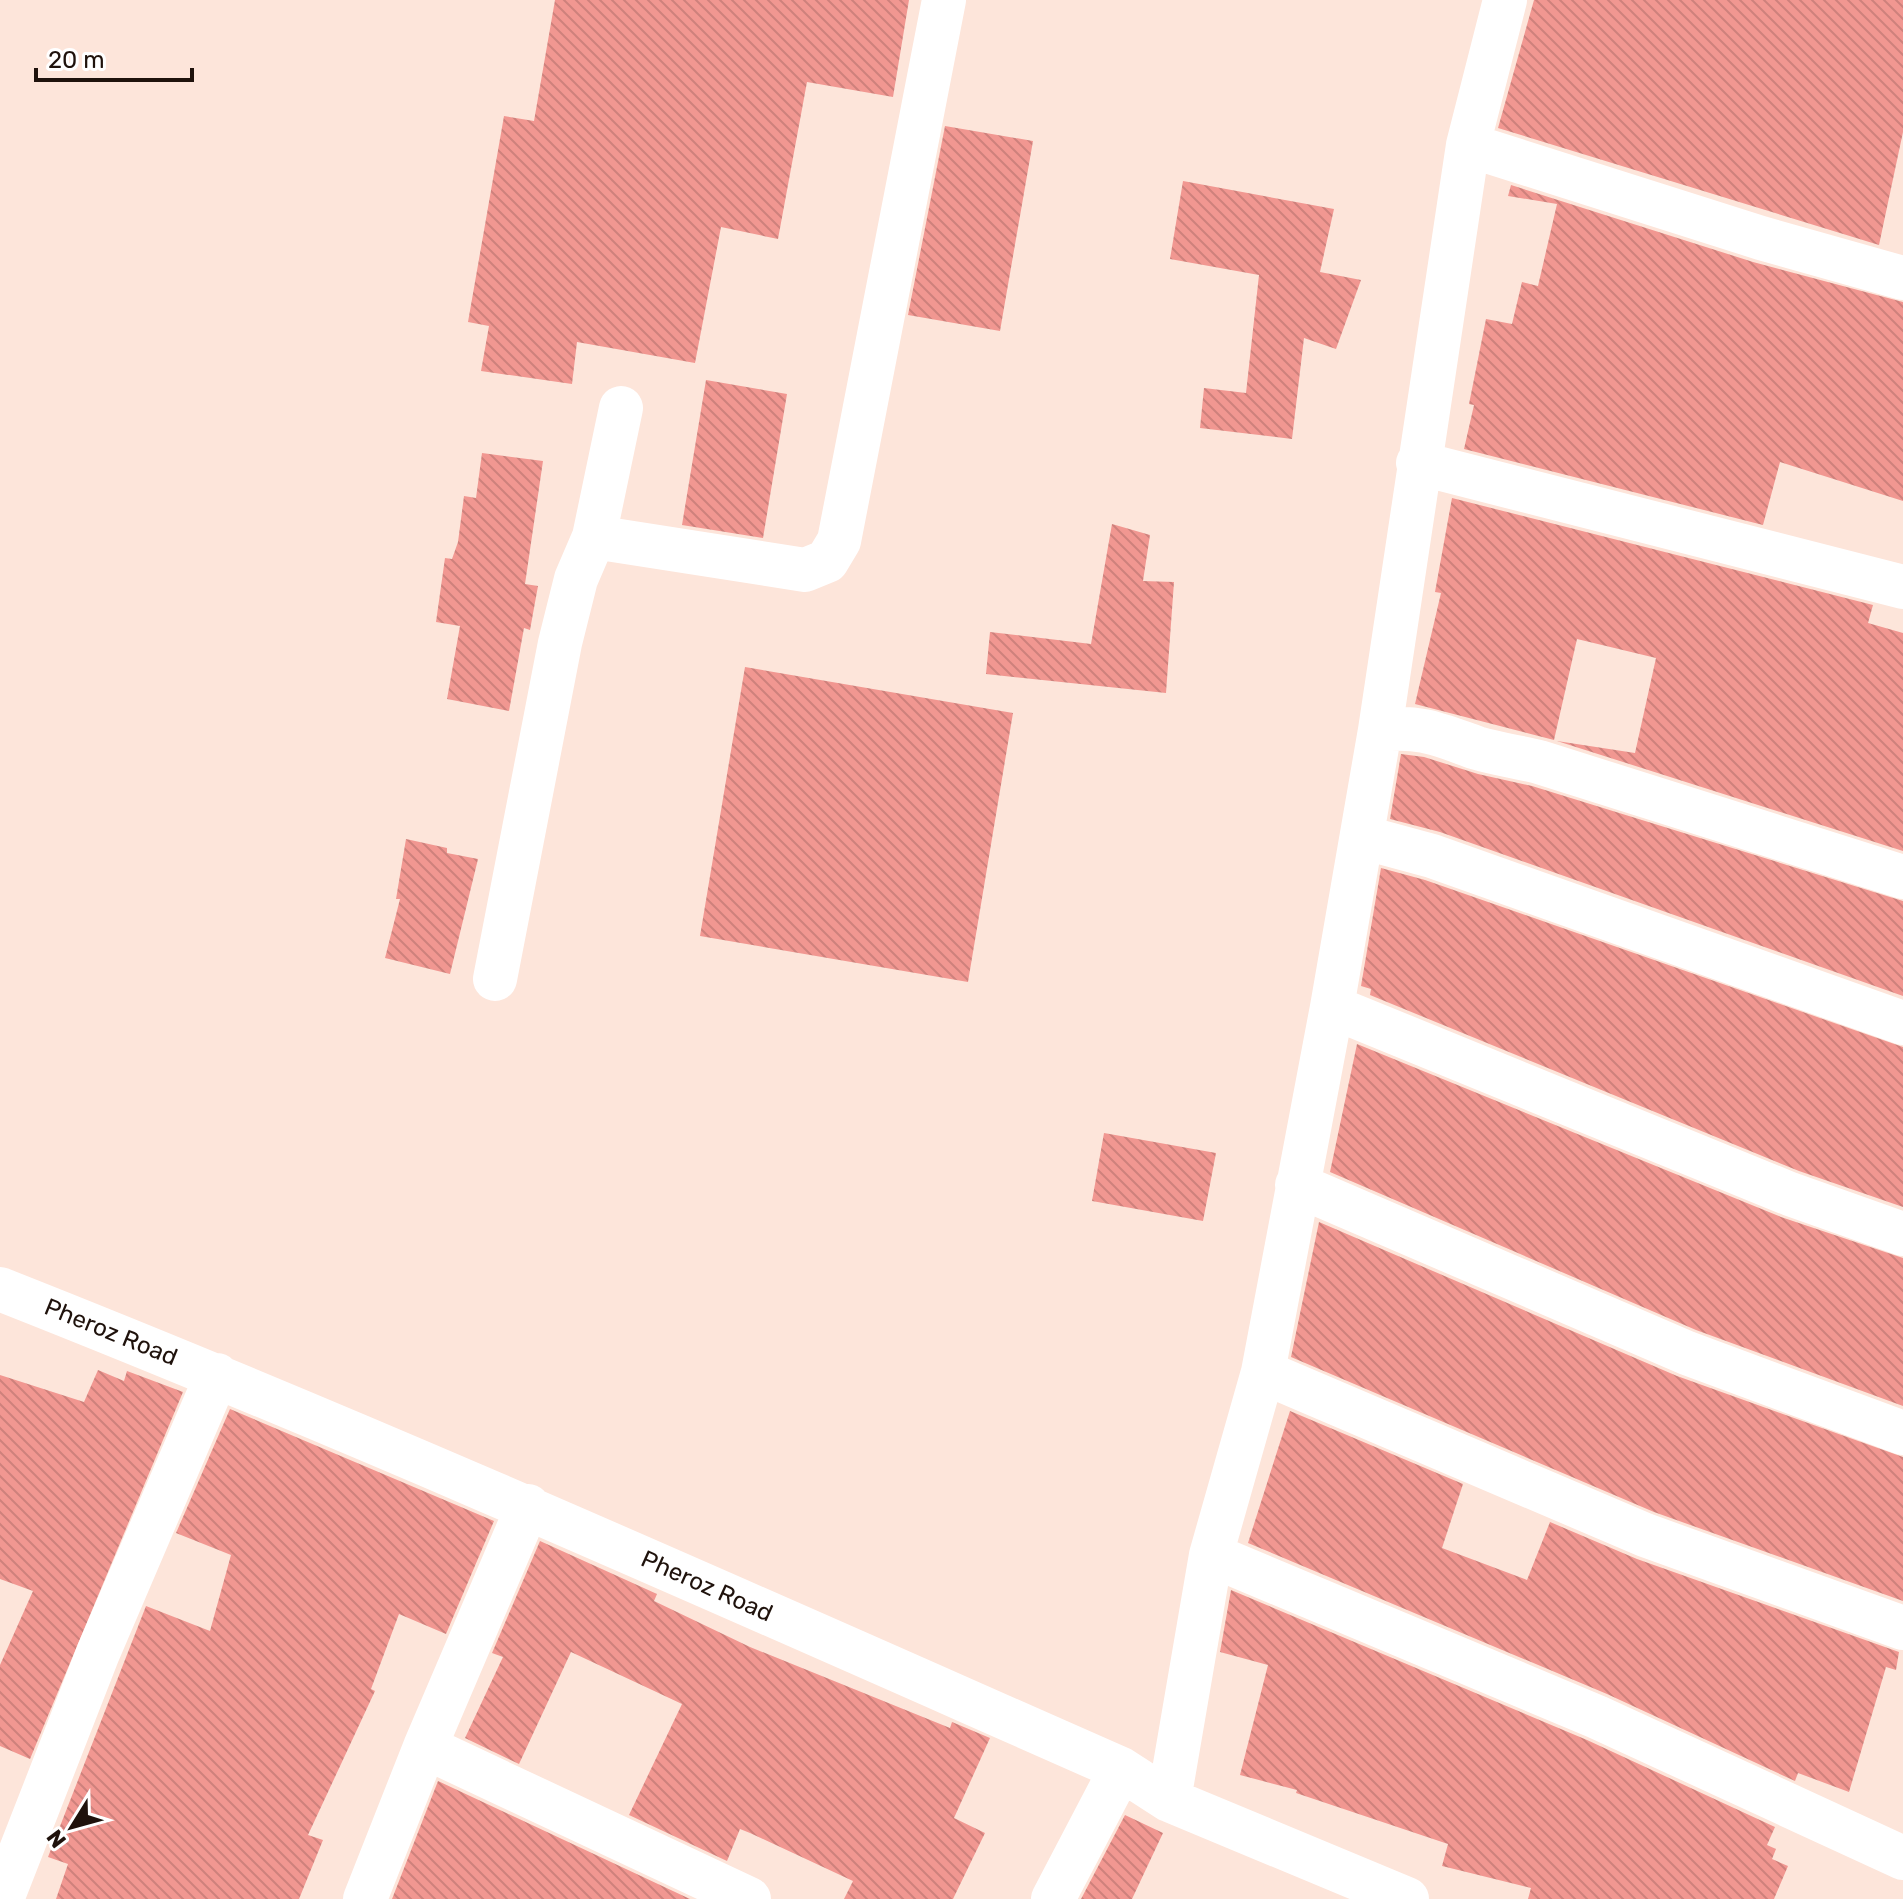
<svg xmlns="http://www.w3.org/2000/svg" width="1903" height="1899" viewBox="0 0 1903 1899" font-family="Rubik,sans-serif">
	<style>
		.building { fill: url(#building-back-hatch) }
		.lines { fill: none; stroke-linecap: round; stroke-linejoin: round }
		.minor { stroke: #fff; stroke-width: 44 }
		.labels { text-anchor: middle; stroke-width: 6; stroke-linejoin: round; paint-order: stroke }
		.street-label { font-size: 24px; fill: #1f120c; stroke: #fff }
	</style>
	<defs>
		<pattern id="building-back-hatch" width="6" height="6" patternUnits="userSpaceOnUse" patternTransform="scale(2)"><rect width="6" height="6" fill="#f19791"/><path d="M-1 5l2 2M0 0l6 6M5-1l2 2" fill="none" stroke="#ce817c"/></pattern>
	</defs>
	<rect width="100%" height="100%" fill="#fde5da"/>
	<!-- building -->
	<path class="building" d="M555,0H909L893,97L807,82L778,239L721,227L695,363L577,342L572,384L481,371L489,326L468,322L504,116L534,121Z
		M1534,0H1903V132L1879,245L1498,128Z
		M945,126L1033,141L1000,331L908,315Z
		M1183,181L1334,209L1320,272L1361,280L1336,349L1304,338L1292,439L1200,428L1204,388L1246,393L1259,275L1170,259Z
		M1511,185L1753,262L1903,302V501L1780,462L1763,525L1464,449L1474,405L1469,404L1486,319L1512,324L1522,282L1538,286L1557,204L1508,196Z
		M706,380L787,394L763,538L682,525Z
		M482,453L543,461L525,584L538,586L530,630L524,628L509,711L447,699L460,626L436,622L445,558L452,559L458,542L464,496L476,498Z
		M1452,498L1873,605L1868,623L1903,633V851L1557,741L1635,753L1656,658L1577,639L1554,740L1415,704L1441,593L1435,592Z
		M1112,524L1150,535L1143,581L1174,582L1166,693L986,674L990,632L1091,644Z
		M745,667L1013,713L968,982L700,936Z
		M1401,754L1424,757L1478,774L1532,786L1903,901V996L1440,832L1390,819Z
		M406,839L447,848V853L478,859L450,974L385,958L400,899H396Z
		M1381,868L1425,880L1903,1047V1207L1799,1171L1370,995L1371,989L1361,986Z
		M1357,1044L1781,1217L1903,1258V1406L1696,1330L1330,1172Z
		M1104,1133L1216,1153L1203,1221L1092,1201Z
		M1319,1222L1677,1376L1903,1457V1601L1654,1512L1291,1357Z
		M98,1370L124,1381L127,1371L183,1392L30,1759L0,1746V1665L33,1591L0,1579V1375L84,1402Z
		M230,1409L494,1521L446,1634L399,1614L371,1689L375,1691L308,1835L323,1840L299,1899H56L68,1864L48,1857L146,1606L210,1631L231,1555L176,1533Z
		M1290,1411L1463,1484L1442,1548L1527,1580L1550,1522L1637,1559L1899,1652L1896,1670L1886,1667L1849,1792L1798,1773L1795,1781L1607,1694L1248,1543Z
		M540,1541L657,1594L654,1601L750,1647L950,1728L952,1722L990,1738L954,1818L985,1833L953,1899H844L853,1881L750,1833L740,1829L727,1861L629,1815L682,1704L571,1652L519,1764L465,1738L503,1657L492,1653Z
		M1231,1590L1587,1740L1775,1827L1767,1845L1776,1849L1772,1859L1788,1866L1774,1899H1528L1531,1888L1442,1866L1448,1844L1296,1793L1297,1790L1240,1775L1268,1665L1220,1652Z
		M438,1781L690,1899H392Z
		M1125,1815L1163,1833L1132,1899H1081Z"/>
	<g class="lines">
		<!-- minor -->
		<path class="minor" d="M1468,145L1761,238L1903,278
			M621,408L594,537L805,570L827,561L839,541L944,0
			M1418,463L1903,587
			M1380,730C1421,725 1440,735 1477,748C1497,754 1519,757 1539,762L1903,877
			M1362,837L1432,856L1903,1023
			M495,979L560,643L576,579L594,537
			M1332,1007L1790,1194L1903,1234
			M1297,1185L1687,1353L1903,1433
			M0,1289C378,1438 749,1605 1121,1769L1169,1800L1407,1899
			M1263,1372L1645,1535L1903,1628
			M1211,1555L1597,1717L1903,1858
			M425,1747L749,1899
			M1169,1800L1211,1555L1263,1372L1332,1007L1380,730L1468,145L1505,0
			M2,1899L98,1653L217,1375
			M365,1899L425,1747L528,1506
			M1053,1899L1121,1769"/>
	</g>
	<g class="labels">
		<!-- street labels -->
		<g class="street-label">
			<text transform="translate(111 1332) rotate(22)" y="8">Pheroz Road</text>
			<text transform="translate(707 1586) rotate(24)" y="8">Pheroz Road</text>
		</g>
	</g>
	<!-- north arrow -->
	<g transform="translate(72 1827) rotate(233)" stroke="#ffffff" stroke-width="6" paint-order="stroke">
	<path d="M0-6L14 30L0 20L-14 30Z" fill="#1f120c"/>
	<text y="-12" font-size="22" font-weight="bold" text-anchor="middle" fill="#1f120c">N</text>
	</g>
	<!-- scale -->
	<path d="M36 68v12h156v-12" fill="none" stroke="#1f120c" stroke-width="4"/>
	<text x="48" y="68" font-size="24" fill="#1f120c" stroke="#ffffff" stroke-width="6" paint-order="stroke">20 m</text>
</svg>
